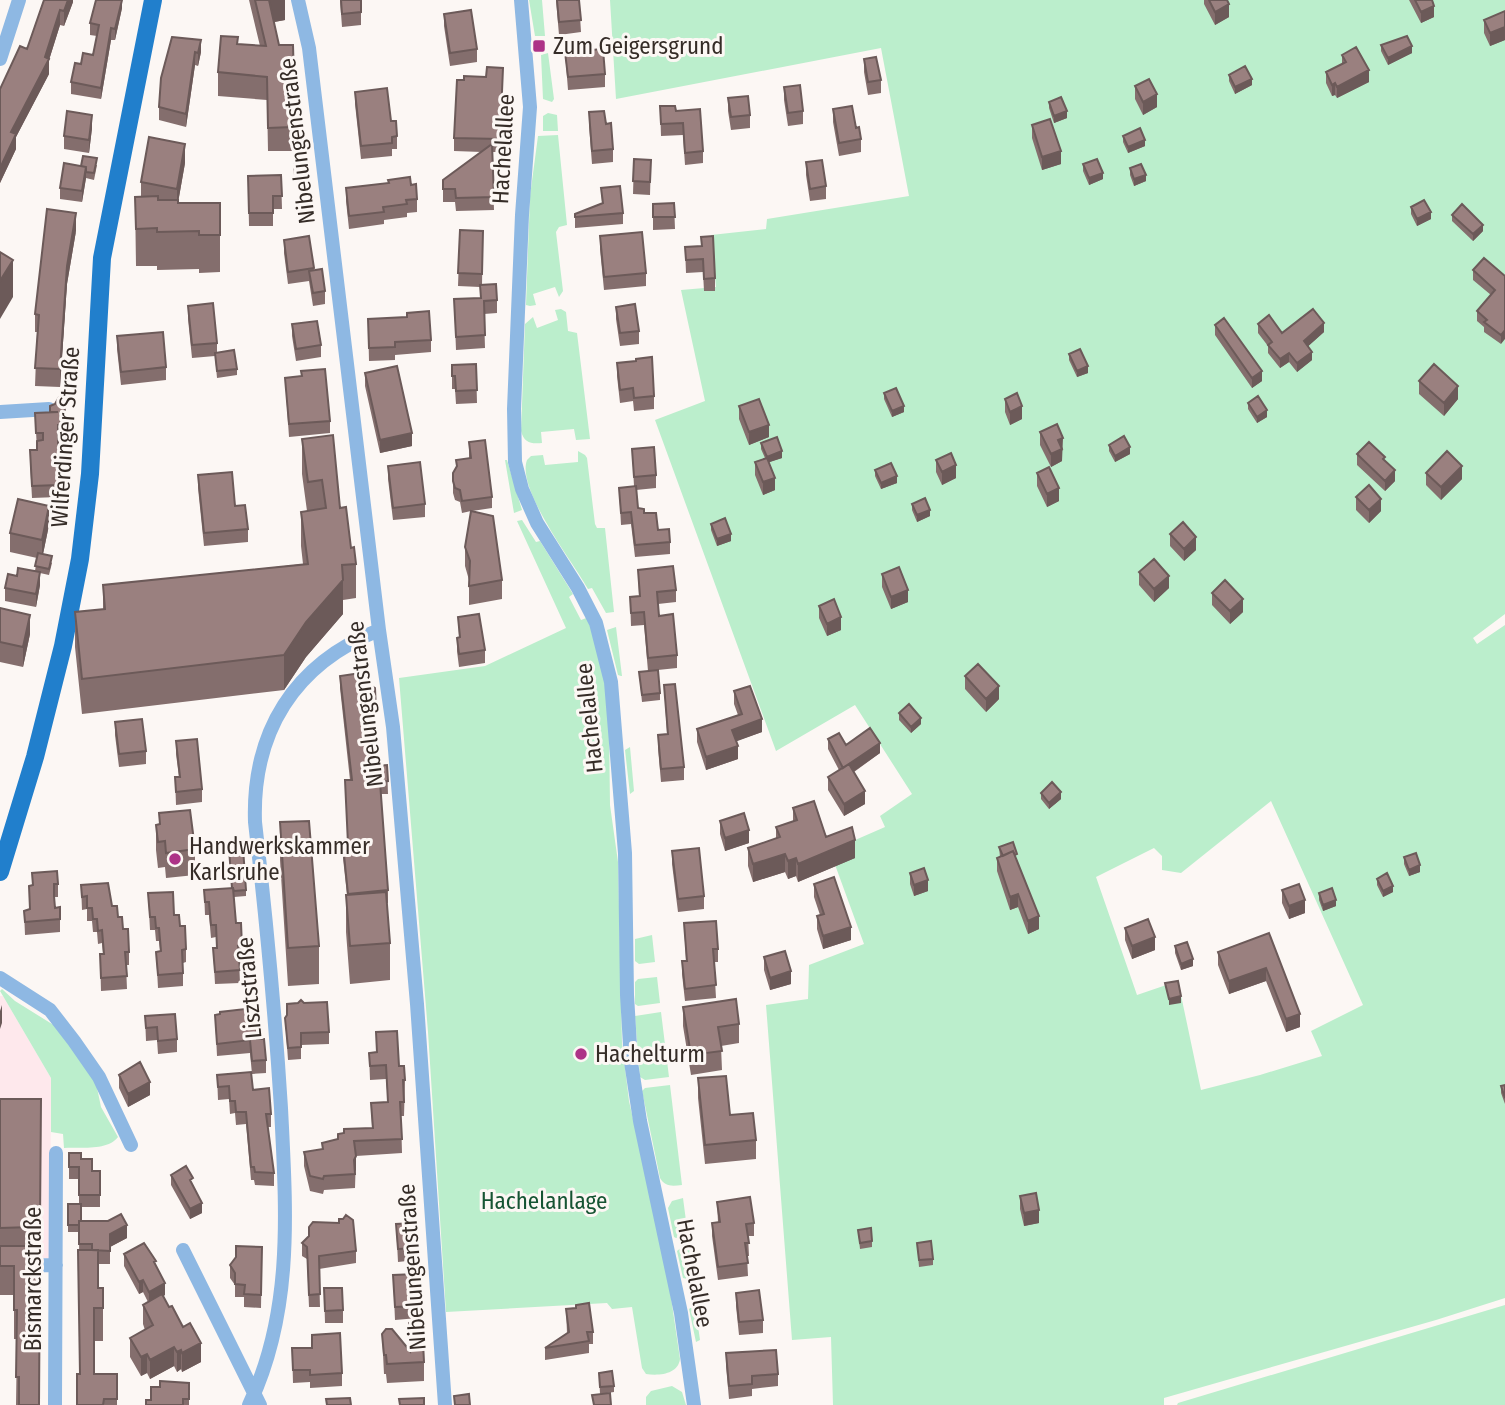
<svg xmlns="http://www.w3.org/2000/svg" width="1505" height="1405" viewBox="0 0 1505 1405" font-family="'Fira Sans Condensed',sans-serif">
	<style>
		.commercial { fill: #fee8ec }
		.green { fill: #bec; fill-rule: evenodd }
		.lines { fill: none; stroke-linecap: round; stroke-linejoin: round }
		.minor { stroke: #8eb8e3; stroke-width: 14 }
		.major { stroke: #217fcc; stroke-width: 18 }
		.wall { fill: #846e6d }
		.shaded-wall { fill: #6c5a59 }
		.building { fill: #9a807f; stroke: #6c5a59; stroke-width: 2 }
		.poi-dot { fill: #ad3387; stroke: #fcf7f4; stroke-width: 2.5 }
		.labels { text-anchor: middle; stroke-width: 6; stroke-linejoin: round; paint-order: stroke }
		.poi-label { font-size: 23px; fill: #352c27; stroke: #fcf7f4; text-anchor: start }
		.street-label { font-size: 23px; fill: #352c27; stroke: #fcf7f4 }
		.park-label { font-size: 23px; fill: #165433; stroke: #fcf7f4 }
	</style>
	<rect width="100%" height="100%" fill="#fcf7f4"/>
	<!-- commercial -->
	<path class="commercial" d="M0,996H3L51,1078L50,1258L0,1259Z"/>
	<!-- green -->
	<path class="green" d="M529,0H542L545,36H535Z
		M610,0H1505V614L1473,638L1477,644L1505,625V1298L1436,1320L1164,1398V1405H833L831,1337L792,1340L766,1005L808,999L809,965L864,944L830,851L885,827L880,816L912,794L855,705L776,751L655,420L705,401L681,290L716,287L711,235L766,229L767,219L909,196L881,48L616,99ZM1271,801L1363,1005L1311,1031L1322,1056L1260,1075L1201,1090L1178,981L1137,995L1096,877L1154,848L1162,856V870L1181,873Z
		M548,53L554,99L552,102L543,99L541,55Z
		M548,113L557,115L558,131H543V116Z
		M558,135L567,225L559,227L556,232L563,291L559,297L555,287L533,294L536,305L530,306L526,305L530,196L538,136Z
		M561,309L566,312L568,331L577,333L590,439L576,440L574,429L541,432L542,443C531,444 524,443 521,431L525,324L533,317L537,328L558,320L555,310Z
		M578,451L585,455L587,458L595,524L597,528H605L614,612L606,613L592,588L588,589C573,562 516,489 527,460L531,456L543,455L545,465L578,462Z
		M505,460H507L522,510L514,513Z
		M522,520L536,542L540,541L573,594L569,597L581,620L589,617L604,671L609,726L610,805L618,862L622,1043L629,1101L667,1270L680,1359C678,1374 660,1376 646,1374L642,1368L632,1307L612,1309L607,1303L446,1312L428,1032L399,678L485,666L566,628L517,521Z
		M616,627L622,676H621L618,675L607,630Z
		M630,747L634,791L630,794L625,750Z
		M652,935L655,962L639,964L635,961V939Z
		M657,977L660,1003L638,1006L635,1004V982L638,979Z
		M2,989L15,1001L60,1029L95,1078L101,1107L118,1137C108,1151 80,1147 64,1148L63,1134L51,1132V1078L3,996L0,991Z
		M661,1012L669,1077L645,1080L640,1077L635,1016Z
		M670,1085L682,1185C672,1186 665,1187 660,1178L642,1091L645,1088Z
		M683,1198L688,1236L676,1238L674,1237L668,1208L672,1201Z
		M682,1247H689L692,1280L683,1278L677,1251Z
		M695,1305L700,1340L696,1342L689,1309Z
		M1505,1305V1405H1177L1178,1403Z
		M672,1386L682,1392L686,1405H646V1397L651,1391Z"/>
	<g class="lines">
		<!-- minor -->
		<path class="minor" d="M298,0L309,48L379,630L393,727L417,1004L445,1405
			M521,0L530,107L522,215L514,409L515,462L522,489L537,523L578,588L596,623L611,682L625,853L627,995L631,1062L640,1121L681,1313L694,1405
			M0,59L19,0
			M0,412L49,409
			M0,978L50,1010L74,1041L99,1077L131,1145
			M183,1250L260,1405
			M0,1266L56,1265
			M55,1405L56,1153
			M249,1405C294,1311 286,1209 281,1108C275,1012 266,917 255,822C252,732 294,664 379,630"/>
		<!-- major -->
		<path class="major" d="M0,872L35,757L63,646L80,559L90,474L102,258L153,0"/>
	</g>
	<!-- wall -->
	<path class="wall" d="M44,0H73V2L64,26L60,25L49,60V74L16,137V149L0,183V89L27,49Z
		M122,0V8L115,40H111L101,99L71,94V82L81,64L93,55L97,36L90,35V23Z
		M249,0H285V20L274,22L295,115V138L292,139V151H268L267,100L218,96V72L238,44L260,46Z
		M340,0H361V25L342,27Z
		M556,0H579L581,32L559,35Z
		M1204,0H1227L1229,17L1215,25L1204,4Z
		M1409,0H1432L1434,17L1421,23Z
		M1505,11V40L1490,46L1484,33V20Z
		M444,14L477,49V62L450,66L444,26Z
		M172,37L201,52L198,66L195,65L186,127L159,120V107Z
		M1381,45L1412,53L1388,65L1381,51Z
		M565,52L605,74V87L568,90Z
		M1342,55L1369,82L1337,98L1335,95L1332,96L1326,83V72L1342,64Z
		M864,59L881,80V93L868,95L864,72Z
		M503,68L500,152H492L494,210L456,211L455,202H443V180L482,152L454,151V138L464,80L486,77Z
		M1229,75L1252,85L1235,94L1229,81Z
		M1135,86L1157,107L1143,115L1135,99Z
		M784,87L803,111V124L788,126L784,100Z
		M355,92L391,121L397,136V149H392V156L361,159L355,104Z
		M728,98L750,115V128L731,130L728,111Z
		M1049,102L1067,118L1054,123L1049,108Z
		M660,106L676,111L703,151V163L685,165L683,135L661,136Z
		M833,109L856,128L861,139V152L839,156L833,122Z
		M589,112L606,124L613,149V162L592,164L589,125Z
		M1032,125L1061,164L1042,170L1032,138Z
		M92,128L89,153L64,149V136Z
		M1123,136L1145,146L1128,153L1123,142Z
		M634,159L651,160L650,195L633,194Z
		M294,162L308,174V180L295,181Z
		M806,162L826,186V199L810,201L806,175Z
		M185,163L178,203L220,235V272L199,273V269L157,270V266H136L135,197H141V182Z
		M1083,164L1103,179L1089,185L1083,171Z
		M97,165L94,180L86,178L82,202L60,199V188L81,166Z
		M1130,168L1146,181L1134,186L1130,175Z
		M281,175L282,209H273V226H249L248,176Z
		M411,185L417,199V212L407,213V217L384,220V224L349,229L346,201V188Z
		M601,188L623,213V224L575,228V214L602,203Z
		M674,203L675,229L653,230V204Z
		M1411,207L1431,219L1417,226L1411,214Z
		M1452,215L1483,231L1473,241L1452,221Z
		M460,230L483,231L482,285L497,300V313L484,314L485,348L456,350L454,299L480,298V287L458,286Z
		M76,231L67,284L60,387L35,386L37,332H35V314Z
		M309,236L314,270L325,291V304L313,306L309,281L288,284L284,253V240Z
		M600,236L646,273V286L604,290L600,249Z
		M701,237L715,278V291H704L703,272L686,273L685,247L701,246Z
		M1473,270L1505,277L1501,344L1484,332V327L1477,321V311L1491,295L1473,280Z
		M188,306L217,343V352L237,369V375L217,378L215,356L192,358L188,319Z
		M616,307L639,331V344L620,346L616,319Z
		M368,319L431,340V352L395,355V360L369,361Z
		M292,324L321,345V357L296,361L292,336Z
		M1258,324L1282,333L1324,332L1308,346L1312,360L1297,372L1289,362L1280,368L1268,353V346L1258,333Z
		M1215,325L1262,381L1252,388L1215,335Z
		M117,336L166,367V380L121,385L117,349Z
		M1069,354L1088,373L1077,377L1069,360Z
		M636,361L654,396V409L634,411L633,401L620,403L617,376V363Z
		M476,364L477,403L456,404L455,389H452V365Z
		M365,373L412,446L380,453L365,386Z
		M285,378L330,421V433L289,437Z
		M1419,381L1458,399L1444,416L1419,394Z
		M884,393L904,412L892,417L884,399Z
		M64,397L65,424H61V437L58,438V497L32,498L30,462L37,450L35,413H50L55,404Z
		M1005,399L1022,419L1010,425L1005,412Z
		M1248,403L1267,417L1257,423L1248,409Z
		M739,406L769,437L749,445L739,419Z
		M1040,432L1063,451H1062V461L1051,467L1040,445Z
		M302,439L340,508L356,564V598L343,600V614L306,657L284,690L82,714L75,647V612L103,609V585L303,564L301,546V512L307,511L302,474Z
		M469,442L492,497V508L472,511L502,580V599L469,605V580L465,566V547L471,511L462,513L460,502L455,500L453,493V473L456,468V460L469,458Z
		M761,443L782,458L769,462L775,490L763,495L755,475V462L765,458L761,449Z
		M1109,445L1130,454L1115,462L1109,451Z
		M632,449L656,475V488L636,490L638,508L670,542V554L635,557L631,524L621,525L619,488L634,486Z
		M1357,454L1385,461L1395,481L1385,491L1357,465Z
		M936,460L956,478L942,485L936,472Z
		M388,466L425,504V517L393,520L388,479Z
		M875,470L897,483L881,489L875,476Z
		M1037,473L1059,501L1047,507L1037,486Z
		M1426,473L1462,479L1441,500L1426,485Z
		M198,475L235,506L248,529V542L204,546L198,488Z
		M1356,497L1381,511L1369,523L1356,510Z
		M912,504L930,516L917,522L912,510Z
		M711,524L731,541L717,546L711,530Z
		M49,525L43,554L52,563L49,575L40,573V585L36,607L5,601V588L17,576L35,571L37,558L10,552V533Z
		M1170,534L1196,550L1184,561L1170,546Z
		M638,570L676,590V602L658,604L659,616L677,655V668L648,671L644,625L631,626L630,597H639Z
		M1139,572L1169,588L1154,602L1139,585Z
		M882,574L908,602L891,609L882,587Z
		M1212,593L1243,612L1230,624L1212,605Z
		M819,606L841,630L827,636L819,618Z
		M0,608L30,634L23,667L0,662Z
		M458,617L485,650V663L459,667L457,651V638H459Z
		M639,672L660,693V700L642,702Z
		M340,676L376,725L370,727L375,766L387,765L388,794H381L388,890V903H387L390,943V980L350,984L346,932V895H347L343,858V845L348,844L345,780H350L340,688Z
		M965,676L999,699L986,712L965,689Z
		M664,685L684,767V780L661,782L658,748V735L667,734Z
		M734,691L762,732L736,741L738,759L706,770L697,742V729L738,715L734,704Z
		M899,713L921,724L911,733L899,720Z
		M115,722L146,751V764L119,767L115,735Z
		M828,739L846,745L880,753L854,772L865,804L844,816L828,790V777L839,770L828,749Z
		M176,741L202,789V802L176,805L175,777H179L176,754Z
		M1041,793L1061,799L1049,809L1041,799Z
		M793,808L826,837L855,858L798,882L796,876L788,879L785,872L753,882L748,866V848L776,839V827L793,822Z
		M159,813L195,849V875L166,878L165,867L158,868L156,850V825L159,824Z
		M720,821L749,843L725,851L720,834Z
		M280,822L319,946V984L288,986L280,860Z
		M999,847L1017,860L1039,929L1028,934L1018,907L1010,910L997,871V858L1000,857Z
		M229,849L246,890V896L234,897L236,923L242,946V959H239L240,983L215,984L213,948H216V937L211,938L209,915H205L204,890L232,888Z
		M672,851L704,896V909L678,912L672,864Z
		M1404,857L1420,872L1409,876L1404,864Z
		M32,873L58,884V897H54L55,908L60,919V932L25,935L24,911L29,910V886H32Z
		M910,873L928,891L914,896L910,884Z
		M1377,879L1393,892L1383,897L1377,885Z
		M814,884L851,940L823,949L817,929V916L820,915L814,897Z
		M81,885L112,906L123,929L129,952V965H126L127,989L101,991L100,954H103L102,943L98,944L97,932H93L92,921H87V909L82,910Z
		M1282,890L1305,913L1289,919L1282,903Z
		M148,893L174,915L180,926L186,949V962L183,963V986L158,988L156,952L160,951L159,941H156L155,930H150Z
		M1319,893L1336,906L1323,911L1319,900Z
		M684,923L718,949V962H714L716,998L685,1001L682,974V961H686Z
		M1125,928L1155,950L1132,959L1125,940Z
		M1269,933L1300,1027L1286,1032L1266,981L1229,994L1218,965V952Z
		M1175,946L1193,966L1181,970L1175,953Z
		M764,957L791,984L770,990L764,970Z
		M683,1007L739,1024V1043L721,1046L722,1070L691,1075L683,1026Z
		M215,1015L247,1022L257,1039L266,1060V1073L252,1074L250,1053L217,1056Z
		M145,1016L177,1039V1052L158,1054L157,1040L146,1041Z
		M285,1018L329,1032V1044L301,1045V1059L288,1060Z
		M376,1032L399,1066L405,1080L404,1116H401L402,1153L356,1156L355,1188L324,1190L323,1194L310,1191L304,1166V1152L322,1149V1143L338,1139L372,1128L371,1103L388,1102L386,1079L370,1080L369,1053H376Z
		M119,1075L150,1095L128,1107L119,1088Z
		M217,1075L253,1090L271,1114V1127H268L274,1173V1186L255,1185L254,1180H251L246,1124L236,1125L235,1113L230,1114L229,1099L218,1100Z
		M698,1078L730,1115L756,1140V1159L705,1164L698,1098Z
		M1505,1085V1104L1501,1093V1086Z
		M0,1099L40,1250L39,1405H16L17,1339H14V1295H0Z
		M69,1153L81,1159L92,1171H100V1207H81V1221L127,1238L110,1247V1264H98V1288H103V1341H94V1374H117V1405H104L80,1374L79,1232H68V1204H79V1179H69Z
		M171,1175L193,1185L202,1213L190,1219L171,1185Z
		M1020,1196L1039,1223L1024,1226L1020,1209Z
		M717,1202L754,1223V1236H748L749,1256H747L748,1276L718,1280L712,1236V1223L718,1222Z
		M396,1224L416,1248V1260L398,1262Z
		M858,1230L872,1241V1247L860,1249Z
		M302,1243L356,1251V1263L319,1269L320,1307H309L307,1259L302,1256Z
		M917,1243L933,1259V1265L919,1267Z
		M262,1247L261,1308L244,1307V1297H235V1285L230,1278V1265Z
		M124,1254L156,1266L165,1295L163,1296L201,1362L182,1372L181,1369L177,1372L174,1366L150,1379L147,1373L141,1376L130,1357V1338L145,1330L143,1324V1305L148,1302L143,1292L139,1294L124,1266Z
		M393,1275L418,1306V1318L395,1320Z
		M324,1288L343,1310V1323H325Z
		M736,1293L763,1320V1333L739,1335L736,1306Z
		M566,1309L593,1332V1344H589V1353L545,1360V1348L567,1333Z
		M409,1323L424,1362V1381L387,1383L386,1374H384L382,1334L409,1349Z
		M312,1335L342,1373V1386L310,1388V1382L293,1383L292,1348H312Z
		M726,1353L778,1374V1386L752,1389V1396L729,1399L726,1366Z
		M599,1373L614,1386V1392L600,1394Z
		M189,1383V1405H146L160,1387Z"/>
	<!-- shaded-wall -->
	<path class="shaded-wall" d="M68,0H73V2L64,26V11Z
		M122,0V8L115,40V29Z
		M269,0H285V20L269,23Z
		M1229,4V17L1215,25V12Z
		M1434,6V17L1421,23V12Z
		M60,10V25L49,60V74L16,137V149L0,183V168L11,132L45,57Z
		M1505,27V40L1490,46V33Z
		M111,28V40L101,99V88Z
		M201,40V52L198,66V53Z
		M1412,46V53L1388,65V58Z
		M195,52V65L186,127V114Z
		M1369,70V82L1337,98V87Z
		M1252,79V85L1235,94V87Z
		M1335,83V95L1332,96V85Z
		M1157,94V107L1143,115V102Z
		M1067,111V118L1054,123V116Z
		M92,115V128L89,153V140Z
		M1145,140V146L1128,153V147Z
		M185,144V163L177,208V189Z
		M1061,151V164L1042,170V157Z
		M86,167V178L82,202V191Z
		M1103,173V179L1089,185V178Z
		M1146,175V181L1134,186V179Z
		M1431,212V219L1417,226V219Z
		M76,213V231L67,284L60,387V369L67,266Z
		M1483,225V231L1473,241V234Z
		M13,260V297L0,319V281Z
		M1324,323V332L1304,350V341Z
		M1505,330V339L1501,344V335Z
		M1312,352V360L1297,372V363Z
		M1289,353V362L1280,368V359Z
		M1088,366V373L1077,377V371Z
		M1262,371V381L1252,388V378Z
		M1458,386V399L1444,416V403Z
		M904,406V412L892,417V411Z
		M1022,406V419L1010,425V412Z
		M1267,410V417L1257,423V417Z
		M769,425V437L749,445V432Z
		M412,433V446L380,453V440Z
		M1063,438L1062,461L1051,467V454L1058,440Z
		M1130,447V454L1115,462V456Z
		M782,451V458L767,463V457Z
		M956,465V478L942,485V472Z
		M1462,466V479L1441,500V487Z
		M1395,470V481L1385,491V481Z
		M897,476V483L881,489V483Z
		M775,478V490L763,495V482Z
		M1059,488V501L1047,507V494Z
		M1381,499V511L1369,523V510Z
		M49,506V525L42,559V540Z
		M930,510V516L917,522V515Z
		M731,534V541L717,546V539Z
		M1196,537V550L1184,561V549Z
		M40,572V585L36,607V594Z
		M1169,576V588L1154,602V589Z
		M343,580V614L306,657L284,690V655L306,622Z
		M908,590V602L891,609V597Z
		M1243,599V612L1230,624V611Z
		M30,615V634L23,667V647Z
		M841,617V630L827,636V624Z
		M999,686V699L986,712V699Z
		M376,712V725L369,727V714Z
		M921,718V724L911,733V727Z
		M762,719V732L732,743V730Z
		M880,743V753L843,779V768Z
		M738,746V759L706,770V757Z
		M865,791V804L844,816V804Z
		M1061,792V799L1049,809V803Z
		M749,830V843L725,851V838Z
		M855,840V858L798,882V864Z
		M785,854V872L753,882V864Z
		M796,858V876L788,879V861Z
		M1420,865V872L1409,876V870Z
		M928,880V891L914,896V885Z
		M1393,886V892L1383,897V891Z
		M1018,894V907L1010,910V897Z
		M1305,900V913L1289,919V906Z
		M1336,900V906L1323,911V905Z
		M1039,916V929L1028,934V921Z
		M851,927V940L823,949V936Z
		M1155,937V950L1132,959V946Z
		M1193,959V966L1181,970V964Z
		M1266,968V981L1229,994V981Z
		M791,971V984L770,990V978Z
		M1181,996V1003L1169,1005V999Z
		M2,1005V1023L0,1029V1011Z
		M1300,1014V1027L1286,1032V1019Z
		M150,1082V1095L128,1107V1094Z
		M41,1099L40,1250L32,1256V1227Z
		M356,1156V1170L354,1174V1160Z
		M202,1203V1213L190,1219V1209Z
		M1039,1210V1223L1024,1226V1213Z
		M127,1225V1238L110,1247V1234Z
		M143,1280V1292L139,1294V1282Z
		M165,1283V1295L149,1304V1292Z
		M201,1343V1362L182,1372V1353Z
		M174,1347V1366L150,1379V1360Z
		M181,1350V1369L177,1372V1352Z
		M147,1354V1373L141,1376V1357Z"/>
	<!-- building -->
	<path class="building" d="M44,0H68L64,11L60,10L45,57L49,59L11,132L16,134L0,168V89L20,46L27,49Z
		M96,0H122L115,29L111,28L101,88L71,82L75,63L81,64L83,53L93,55L99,25L90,23Z
		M255,0H269L279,45H293L295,115H292V127L268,128L267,77L218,72L221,36L238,37L237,44L266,46Z
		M341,0H361V12L342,14Z
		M557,0H579L581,20L559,22Z
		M1209,0H1227L1229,4L1215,12Z
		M1415,0H1432L1434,6L1421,12Z
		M471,10L477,49L450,53L444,14Z
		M1505,11V27L1490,33L1484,20Z
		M1407,36L1412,46L1388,58L1381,45Z
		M172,37L201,40L198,53L195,52L186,114L159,107L161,78Z
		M1356,47L1369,70L1337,87L1335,83L1332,85L1326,72L1346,62L1342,55Z
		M603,49L605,74L568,77L565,52Z
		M876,57L881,80L868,82L864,59Z
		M1245,66L1252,79L1235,87L1229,75Z
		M487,67L503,68L500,139L454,138L457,80H464V76L486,77Z
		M1149,79L1157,94L1143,102L1135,86Z
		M800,85L803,111L788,113L784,87Z
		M387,88L391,121H396L397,136L392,137V143L361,146L355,92Z
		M748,96L750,115L731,117L728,98Z
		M1061,97L1067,111L1054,116L1049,102Z
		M660,106H675L676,111L700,109L703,151L685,153L683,123L661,124Z
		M852,106L856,128L859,127L861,139L839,143L833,109Z
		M67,111L92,115L89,140L64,136Z
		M604,111L606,124L611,123L613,149L592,151L589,112Z
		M1050,119L1061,151L1042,157L1032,125Z
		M1140,128L1145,140L1128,147L1123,136Z
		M149,137L185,144L177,189L141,182Z
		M492,144L494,197L456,198L455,189H443V180Z
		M83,156L97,158L94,173L86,172V167L81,166Z
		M634,159L651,160L650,182L633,181Z
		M1097,159L1103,173L1089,178L1083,164Z
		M822,160L826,186L810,189L806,162Z
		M307,161L308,174L295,175L294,162Z
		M64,163L86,167L82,191L60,188Z
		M1141,164L1146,175L1134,179L1130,168Z
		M281,175L282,196H273V213H249L248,176Z
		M410,177L411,185L416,184L417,199L406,200L407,204L383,207L384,212L349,216L346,188L389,183L388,180Z
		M620,186L623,213L575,217V214L603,203L601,188Z
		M158,196V200H178V203H220V235H199V231L157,232V228L136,229L135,197Z
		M1424,200L1431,212L1417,219L1411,207Z
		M674,203L675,217H653V204Z
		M1462,204L1483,225L1473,234L1452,215Z
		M47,209L76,213L67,266L60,369L35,368L39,315L35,314Z
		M460,230L483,231L482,274L458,273Z
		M642,232L646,273L604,277L600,236Z
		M309,236L314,268L288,272L284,240Z
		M713,236L715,278L704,279L703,259L686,260L685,247L702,246L701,237Z
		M0,252L13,260L0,281Z
		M1484,258L1505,276V330L1501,335L1484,322L1487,320L1477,311L1495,290L1473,270Z
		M322,269L325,291L313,293L309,271Z
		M496,284L497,300L484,301L485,335L456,337L454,299L481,298L480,285Z
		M213,303L217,343L192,345L188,306Z
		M635,304L639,331L620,333L616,307Z
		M1313,309L1324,323L1304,341L1312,352L1297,363L1289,353L1280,359L1268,345L1272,342L1258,324L1269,315L1282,333Z
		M429,311L431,340L395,342V347L369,348L368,319L407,317V313Z
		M1224,318L1262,371L1252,378L1215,325Z
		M317,321L321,345L296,349L292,324Z
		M163,332L166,367L121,372L117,336Z
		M1080,349L1088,366L1077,371L1069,354Z
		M234,350L237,369L217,371L215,353Z
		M652,357L654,396L634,398L633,388L620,390L617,363L636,361V359Z
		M476,364L477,390L456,391L455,376H452V365Z
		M1434,364L1458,386L1444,403L1419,381Z
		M397,366L412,433L380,440L365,373Z
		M325,369L330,421L289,424L285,378L302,376L301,371Z
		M896,388L904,406L892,411L884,393Z
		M1017,393L1022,406L1010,412L1005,399Z
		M1258,396L1267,410L1257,417L1248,403Z
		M59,397H64L65,412H60L61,425H58V485L32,486L30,450H37V441L43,440V433H36L35,413L58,412H50V406L55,404Z
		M759,399L769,425L749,432L739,406Z
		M1057,424L1063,438L1058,440L1062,449L1051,454L1040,432Z
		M333,435L340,508L346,507L351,548L354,547L356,564L342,565L343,580L306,622L284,655L82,679L75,612L105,609L103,585L308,564L301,512L326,508L322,480L308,482L302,439Z
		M1124,436L1130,447L1115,456L1109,445Z
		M777,437L782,451L767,457L761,443Z
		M485,440L492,497L462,501L460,490L455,488L453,481V473L457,466L456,460L471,458L469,442Z
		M1369,442L1385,457L1383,459L1395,470L1385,481L1357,454Z
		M654,447L656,475L634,477L632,449Z
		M1447,451L1462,466L1441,487L1426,473Z
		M951,453L956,465L942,472L936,460Z
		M767,458L775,478L763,482L755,462Z
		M420,462L425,504L393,508L388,466Z
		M891,463L897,476L881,483L875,470Z
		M1049,467L1059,488L1047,494L1037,473Z
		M232,472L235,506L245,505L248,529L204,533L198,475Z
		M1369,485L1381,499L1369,510L1356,497Z
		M636,486L638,508L644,509V513H656L658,530L669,529L670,542L635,545L631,512L621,513L619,488Z
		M925,498L930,510L917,515L912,504Z
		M18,499L49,506L42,540L10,533Z
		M471,511L493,516L502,580L469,586L470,561L465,547Z
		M725,518L731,534L717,539L711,524Z
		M1183,522L1196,537L1184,549L1170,534Z
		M38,553L52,556L49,569L35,566Z
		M1154,559L1169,576L1154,589L1139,572Z
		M673,566L676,590L657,592L659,616L673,614L677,655L648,658L644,612L631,613L630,597L640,596L638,570Z
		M899,567L908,590L891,597L882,574Z
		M18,568L40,572L36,594L5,588L8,574L17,576Z
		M1225,580L1243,599L1230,611L1212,593Z
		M834,599L841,617L827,624L819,606Z
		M0,608L30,615L23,647L0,642Z
		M479,614L485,650L459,654L457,638L460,637L458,617Z
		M978,664L999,686L986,699L965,676Z
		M658,670L660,693L642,695L639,672Z
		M368,672L370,685L375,688L376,712L369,714L375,766L387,765L388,781L380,782L388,890L348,894L343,845L348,844L345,780H352L340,676Z
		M675,684L684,767L661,769L658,735L668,734L664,685Z
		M750,686L762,719L732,730L738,746L706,757L697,729L742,714L734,691Z
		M909,704L921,718L911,727L899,713Z
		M142,719L146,751L119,754L115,722Z
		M870,728L880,743L843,768L828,739L839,733L846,745Z
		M197,739L202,789L176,792L175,777H180L176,741Z
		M849,764L865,791L844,804L828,777Z
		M1052,782L1061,792L1049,803L1041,793Z
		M814,801L826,837L852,827L855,840L798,864L796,858L788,861L785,854L753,864L748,848L780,837L776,827L797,820L793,808Z
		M190,810L195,849L166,853L165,841L158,842L156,825L160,824L159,813Z
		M744,813L749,830L725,838L720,821Z
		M309,821L319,946L288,948L280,822Z
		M1013,842L1017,854L1015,855L1013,851L1003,856L999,847Z
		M243,848L246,890L234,891L233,888H232L229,849Z
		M699,848L704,896L678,899L672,851Z
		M1013,851L1039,916L1028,921L1018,894L1010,897L997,858Z
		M1416,853L1420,865L1409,870L1404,857Z
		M924,868L928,880L914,885L910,873Z
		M57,871L58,884H54V896L55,908L60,907V919L25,922L24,911L30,909L29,886L33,885L32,873Z
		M1387,873L1393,886L1383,891L1377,879Z
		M834,877L851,927L823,936L817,916L824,914L814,884Z
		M108,883L112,906H117L118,917H122L123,929H128L129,952H125L127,976L101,978L100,954H104L102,930L98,931L97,919H93L92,908H87V896L82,897L81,885Z
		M1299,884L1305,900L1289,906L1282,890Z
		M233,888L236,923H241L242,946H238L240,970L215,972L213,948H217L216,925H211L209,902H205L204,890Z
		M1332,888L1336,900L1323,905L1319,893Z
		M173,892L174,915H179L180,926H185L186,949L182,950L183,973L158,975L156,952L161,951L159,928H156L155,917H150L148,893Z
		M386,892L390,943L350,946L346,895Z
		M1148,919L1155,937L1132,946L1125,928Z
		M716,921L718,949H713L716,985L685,989L682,961H687L684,923Z
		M1269,933L1300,1014L1286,1019L1266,968L1229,981L1218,952Z
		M1187,942L1193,959L1181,964L1175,946Z
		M785,951L791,971L770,978L764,957Z
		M1178,981L1181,996L1169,999L1165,983Z
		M736,999L739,1024L718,1027L722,1051L691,1055L683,1007Z
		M301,1000L304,1003L327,1002L329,1032L301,1033V1047L288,1048L285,1018L287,1015V1004L298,1003Z
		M245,1009L247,1022L256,1021L257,1039H264L266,1060L252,1061L250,1040L217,1044L215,1015L220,1014V1012Z
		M175,1014L177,1039L158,1041L157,1027L146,1028L145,1016Z
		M397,1031L399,1066H404L405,1080H403L404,1102H400L402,1139L354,1141L356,1156L354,1160L355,1174L324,1176L323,1179L310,1176L304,1152L323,1149L322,1143L338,1139V1134L344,1133V1129L373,1128L371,1103L388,1102L386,1065L370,1066L369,1053L377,1052L376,1032Z
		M140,1062L150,1082L128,1094L119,1075Z
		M251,1072L253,1090L269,1088L271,1114H266L274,1173L255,1172L254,1167H251L246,1112H236L235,1101H230L229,1086L218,1087L217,1075Z
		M726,1076L730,1115L753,1113L756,1140L705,1145L698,1078Z
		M1505,1085V1098L1501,1086Z
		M0,1099H41L40,1221L32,1227L0,1228Z
		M69,1153H81V1159H92V1171H100V1195H79V1167H69Z
		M186,1166L193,1178L190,1180L202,1203L190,1209L171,1175Z
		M1036,1193L1039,1210L1024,1213L1020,1196Z
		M750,1197L754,1223L746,1224L749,1243H745L748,1263L718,1267L712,1223L720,1222L717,1202Z
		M68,1204H81V1221H79V1225H68Z
		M121,1214L127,1225L110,1234V1251L92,1250V1244H79V1221H108Z
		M346,1215L353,1220L356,1251L319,1256L320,1294L309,1295L307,1247L302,1243L309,1236V1227L313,1222L339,1223V1219H343Z
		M414,1223L416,1248L398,1249L396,1224Z
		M871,1228L872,1241L860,1243L858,1230Z
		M931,1241L933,1259L919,1260L917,1243Z
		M144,1243L156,1261L154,1262L165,1283L149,1292L143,1280L139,1282L124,1254Z
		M0,1246H36L40,1250L39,1405H19V1377H16L17,1310H14V1266H0Z
		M236,1246L262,1247L261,1295L244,1294L245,1285L235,1284V1273L230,1265L236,1257Z
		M78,1250H98V1288H103V1308H94V1374H117V1399H104L103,1405H77V1374H80Z
		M416,1274L418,1306L395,1307L393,1275Z
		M324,1288H342L343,1310L325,1311Z
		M759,1290L763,1320L739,1322L736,1293Z
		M162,1294L169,1307L172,1306L183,1327L190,1323L201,1343L182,1353L181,1350L177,1352L174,1347L150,1360L147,1354L141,1357L130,1338L153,1325L143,1305Z
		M589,1303L593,1332H587L589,1341L545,1348L569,1332L566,1309L576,1308V1305Z
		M422,1322L424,1362L387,1364L386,1355H384L382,1334L386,1329H392L410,1351L409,1323Z
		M340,1333L342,1373L310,1375V1370H293L292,1348H312V1335Z
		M776,1350L778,1374L752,1376V1384L729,1386L726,1353Z
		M612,1371L614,1386L600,1387L599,1373Z
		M160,1381L189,1383V1399H183V1405H146V1400H151V1387H160Z
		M610,1393L611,1405H594L592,1395Z
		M469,1394L470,1405H455L454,1396Z
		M350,1398L351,1405H327L326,1399Z
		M424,1398V1405H400L399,1399Z"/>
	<!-- markers -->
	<g class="poi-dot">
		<rect x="532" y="39" width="14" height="14" rx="3.5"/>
		<circle cx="175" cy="859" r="7"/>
		<circle cx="581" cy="1054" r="7"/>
	</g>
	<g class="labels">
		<!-- poi labels -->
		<g class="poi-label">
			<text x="553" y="54">Zum Geigersgrund</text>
			<text x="189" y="854">Handwerkskammer<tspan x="189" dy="26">Karlsruhe</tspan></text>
			<text x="595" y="1062">Hachelturm</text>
		</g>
		<!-- street labels -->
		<g class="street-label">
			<text transform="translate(297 141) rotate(-97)" y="8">Nibelungenstraße</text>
			<text transform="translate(503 149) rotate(-87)" y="8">Hachelallee</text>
			<text transform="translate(65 437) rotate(-86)" y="8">Wilferdinger Straße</text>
			<text transform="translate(365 704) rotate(-97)" y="8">Nibelungenstraße</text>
			<text transform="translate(589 718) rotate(-96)" y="8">Hachelallee</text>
			<text transform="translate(249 988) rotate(-95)" y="8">Lisztstraße</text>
			<text transform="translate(412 1267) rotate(-94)" y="8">Nibelungenstraße</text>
			<text transform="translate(695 1273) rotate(79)" y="8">Hachelallee</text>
			<text transform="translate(33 1279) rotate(-90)" y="8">Bismarckstraße</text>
		</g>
		<!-- park labels -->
		<g class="park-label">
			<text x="544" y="1209">Hachelanlage</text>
		</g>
	</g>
</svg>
